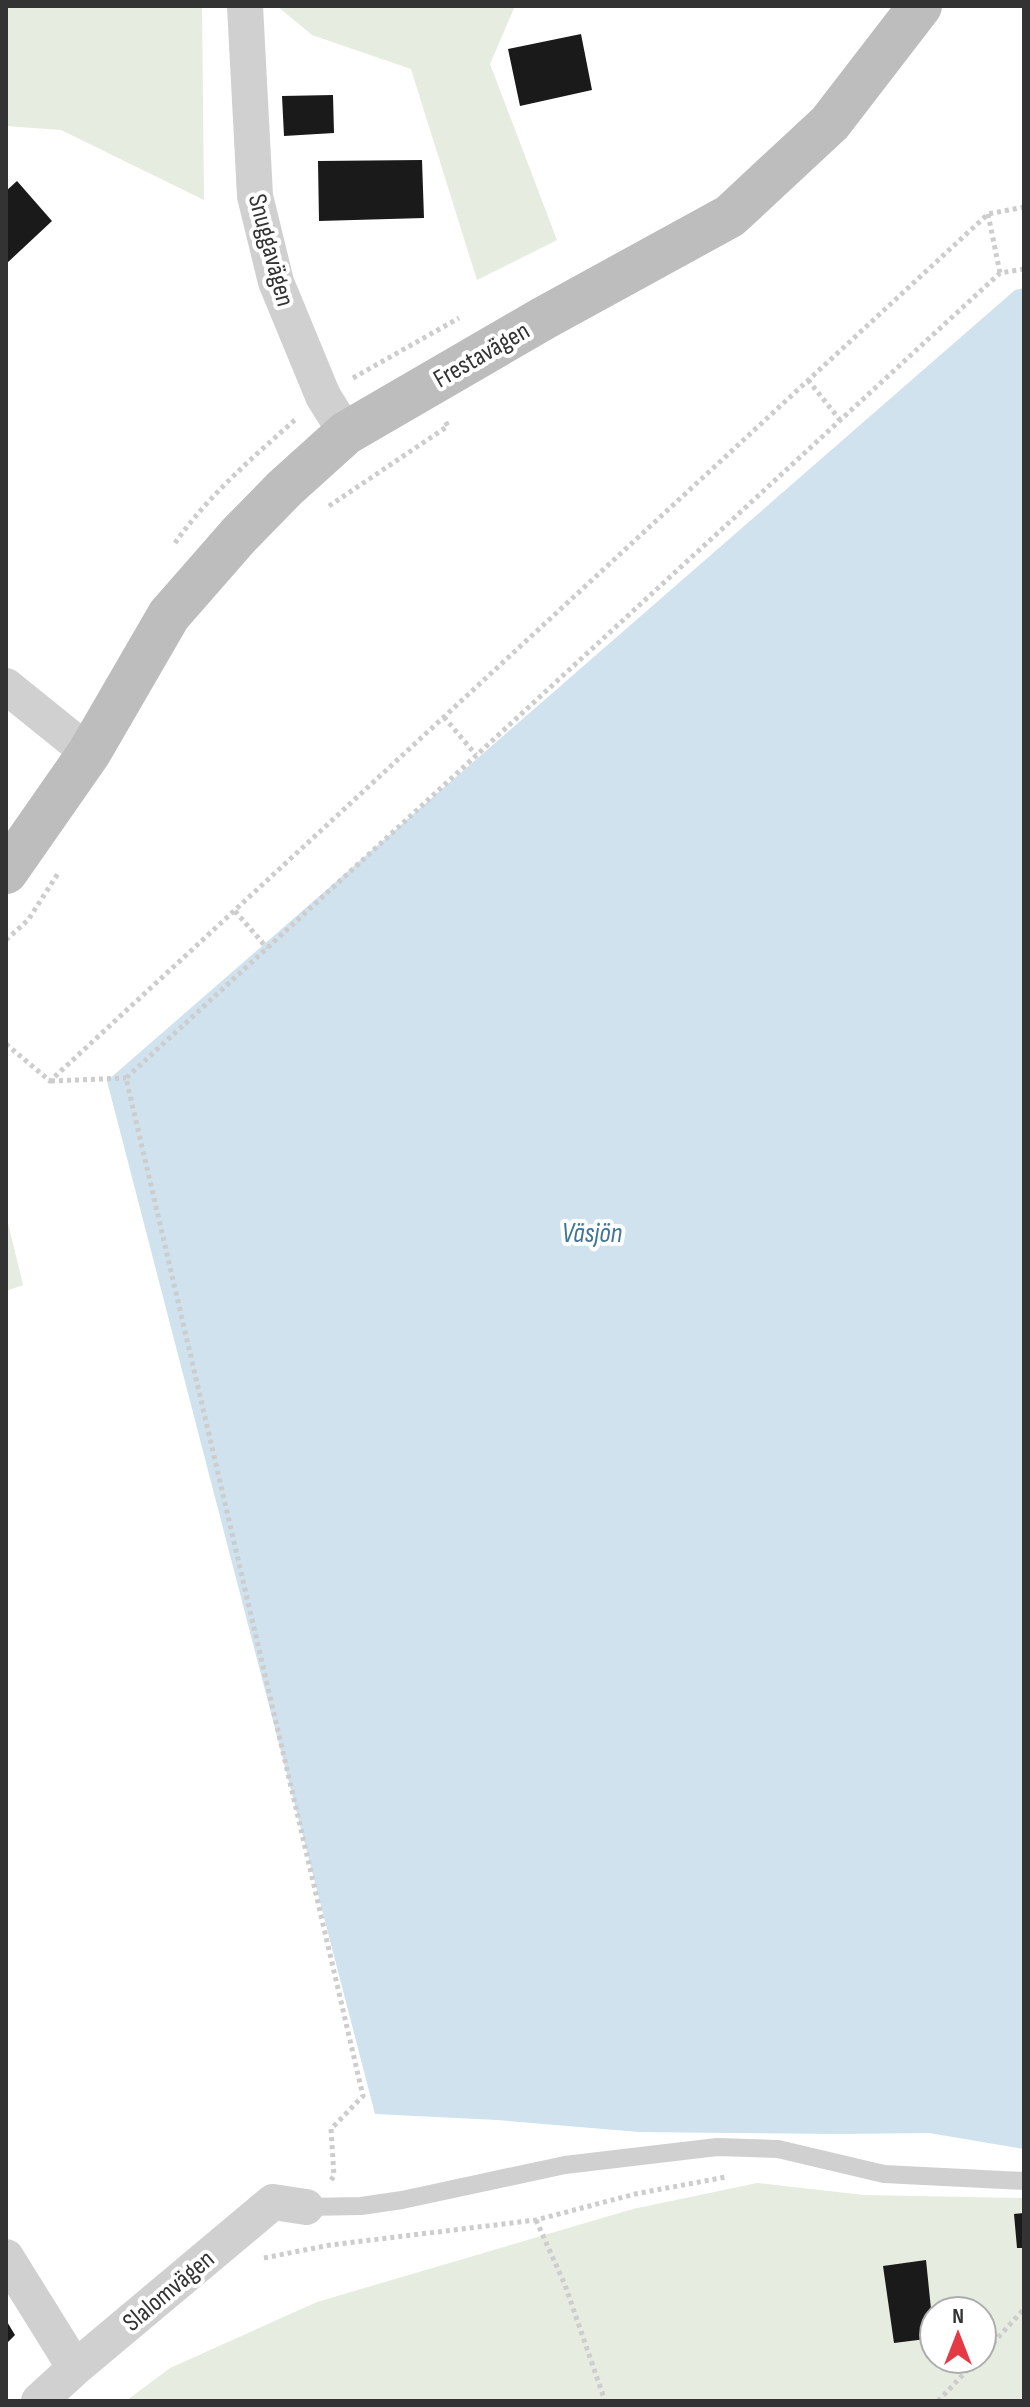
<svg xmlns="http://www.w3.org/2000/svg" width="1030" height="2407" viewBox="0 0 1030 2407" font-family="'Sofia Sans Condensed',sans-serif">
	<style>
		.green { fill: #e6ecdf; fill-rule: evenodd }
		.water { fill: #cfe2ee }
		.building { fill: #1a1a1a }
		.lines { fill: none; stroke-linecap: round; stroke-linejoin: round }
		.path { stroke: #cdcdcd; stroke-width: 5; stroke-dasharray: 4 4; stroke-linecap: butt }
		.lane { stroke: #d0d0d0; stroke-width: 18 }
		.street { stroke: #d0d0d0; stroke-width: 36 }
		.secondary { stroke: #bdbdbd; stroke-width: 44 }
		.labels { text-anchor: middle; stroke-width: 8; stroke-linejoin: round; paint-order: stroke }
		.street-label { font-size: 26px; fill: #333; stroke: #fff }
		.water-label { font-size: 28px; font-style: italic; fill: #3f7597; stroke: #fff }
	</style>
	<rect width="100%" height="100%" fill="#fff"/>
	<!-- green -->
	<path class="green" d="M6,6H202L204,200L61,130L6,126Z
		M277,6H515L490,64L557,240L477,280L411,69L312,35Z
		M6,1215L23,1285L6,1291Z
		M757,2183L864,2195L1024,2198V2401H126L170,2368L317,2302L633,2209ZM934,2311H982V2359H934Z"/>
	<!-- water -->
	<path class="water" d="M1024,288V2149L929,2133L838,2134L639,2132L497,2120L375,2114L107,1081L1015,290Z"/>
	<!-- building -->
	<path class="building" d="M581,34L592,90L520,106L508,49Z
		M333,95L334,133L284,136L282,96Z
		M422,160L424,218L319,221L318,161Z
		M17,181L52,221L6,264V191Z
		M1024,2213V2248H1017L1014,2214Z
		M926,2260L934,2338L894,2343L883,2266Z
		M6,2320L15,2335L6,2344Z"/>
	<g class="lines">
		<!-- path -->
		<path class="path" d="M988,214L1000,273
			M353,378L459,318
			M808,380L840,420
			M329,506L448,426L445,421
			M175,543C208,496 253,457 296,419
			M444,717L476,755
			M235,911L267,948
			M6,940L28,920L59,872
			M6,1044L50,1081L988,214L1024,207
			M51,1081L126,1078
			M331,2180L334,2176L331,2129L363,2096L126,1078L1000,273L1024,269
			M536,2220L565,2285L605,2401
			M264,2258L330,2245L536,2220L635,2194L726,2177
			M982,2355L1024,2309
			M938,2401L978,2359"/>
		<!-- lane -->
		<path class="lane" d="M306,2207L361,2206L402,2200L565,2165L717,2147L778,2149L884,2174L1024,2181"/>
		<!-- street -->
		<path class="street" d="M245,6L255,196L276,282L323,396L346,433
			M6,686L89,753
			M6,2257L75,2368
			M39,2401L75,2368L273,2202L306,2207"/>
		<!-- secondary -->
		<path class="secondary" d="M6,872L89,753L169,615L239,535L285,488L346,433L544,318L730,216L830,123L920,6"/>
	</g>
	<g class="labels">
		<!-- street labels -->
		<g class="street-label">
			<text transform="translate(272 250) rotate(75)" y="9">Snuggavägen</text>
			<text transform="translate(481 354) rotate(-30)" y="9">Frestavägen</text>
			<text transform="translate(168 2290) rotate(-40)" y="9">Slalomvägen</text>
		</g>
		<!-- water labels -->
		<g class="water-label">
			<text x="592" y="1242">Väsjön</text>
		</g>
	</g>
	<!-- border -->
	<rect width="1030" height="2407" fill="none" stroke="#333333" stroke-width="16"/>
	<!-- north arrow -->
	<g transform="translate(958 2335)"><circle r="38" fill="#ffffff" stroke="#adadad" stroke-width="2"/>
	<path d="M0-6L14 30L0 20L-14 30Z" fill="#e63946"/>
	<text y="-12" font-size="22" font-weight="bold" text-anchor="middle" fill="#333333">N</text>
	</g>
</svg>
